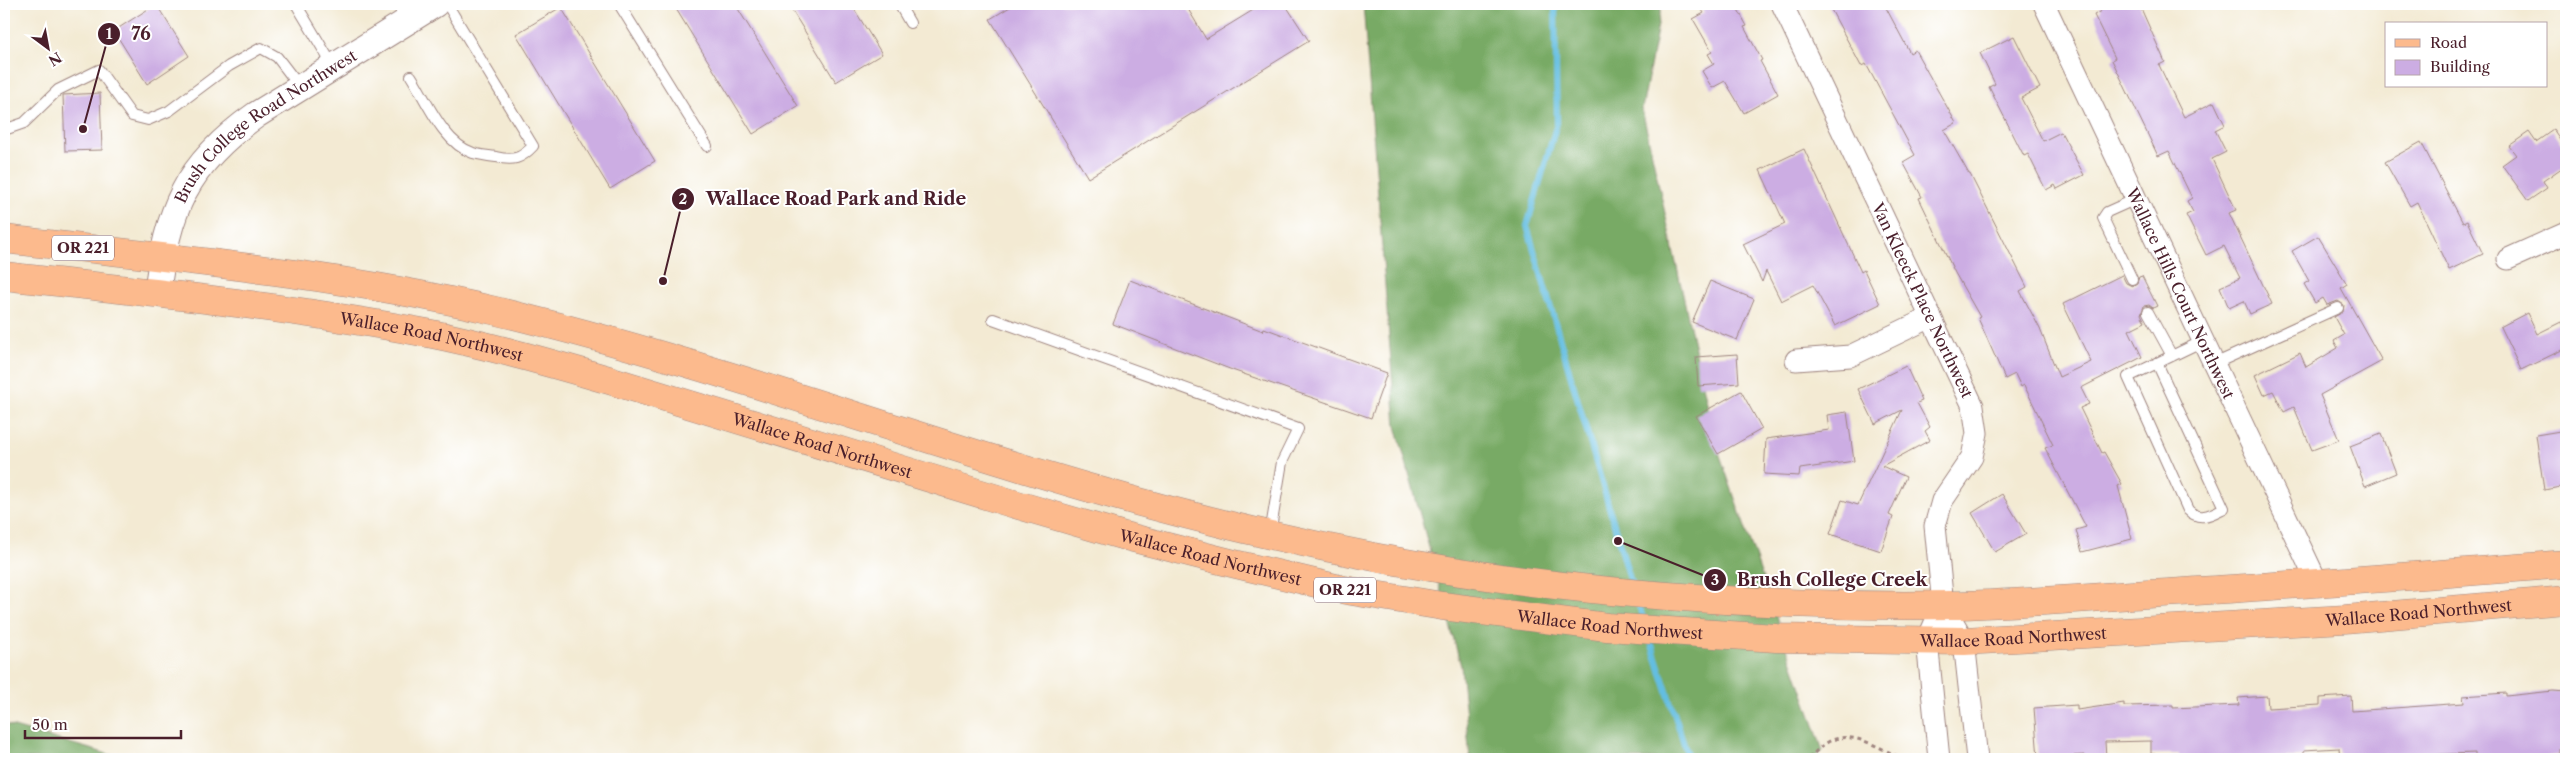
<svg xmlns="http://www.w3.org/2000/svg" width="2570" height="763" viewBox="0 0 2570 763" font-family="'Libre Caslon Text',serif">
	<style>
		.forest { fill: #78aa65; stroke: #616448 }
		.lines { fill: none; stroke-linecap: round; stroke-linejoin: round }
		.stream { stroke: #63bee1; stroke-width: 6 }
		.building { fill: #ccade3 }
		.service-casing { stroke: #9e847f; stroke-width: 12 }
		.minor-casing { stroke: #9e847f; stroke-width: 23 }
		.tertiary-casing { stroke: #9e847f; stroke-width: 28 }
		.primary-casing { stroke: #9e847f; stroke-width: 29 }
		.path { stroke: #9e847f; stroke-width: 3; stroke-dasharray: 4 4; stroke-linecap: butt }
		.service { stroke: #fff; stroke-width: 10 }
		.minor { stroke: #fff; stroke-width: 21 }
		.tertiary { stroke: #fff; stroke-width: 26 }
		.primary { stroke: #fcba8d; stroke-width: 28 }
		.labels { text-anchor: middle; stroke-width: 4; stroke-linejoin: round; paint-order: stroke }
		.shield { fill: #fff; stroke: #80626b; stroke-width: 1 }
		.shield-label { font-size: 15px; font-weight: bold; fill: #4a1f2b }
		.street-label { font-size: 16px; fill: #4a1f2b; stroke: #fff }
		.leader { fill: none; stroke: #4a1f2b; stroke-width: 2 }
		.callout-dot { fill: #4a1f2b; stroke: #fff; stroke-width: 2 }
		.mark-label { font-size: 15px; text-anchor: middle; font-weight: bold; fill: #fff }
		.callout-label { font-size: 18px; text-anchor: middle; font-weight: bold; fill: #4a1f2b; stroke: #fff; stroke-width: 4; stroke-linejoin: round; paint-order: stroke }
	</style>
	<rect width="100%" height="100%" fill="#fff"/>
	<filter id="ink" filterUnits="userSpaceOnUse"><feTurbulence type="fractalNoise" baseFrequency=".02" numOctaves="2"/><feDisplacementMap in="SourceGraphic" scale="10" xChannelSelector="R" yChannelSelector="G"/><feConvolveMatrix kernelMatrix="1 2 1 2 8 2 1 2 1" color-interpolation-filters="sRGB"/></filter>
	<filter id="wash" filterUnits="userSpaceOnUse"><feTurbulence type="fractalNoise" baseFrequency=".0096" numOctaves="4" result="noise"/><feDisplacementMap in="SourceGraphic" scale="20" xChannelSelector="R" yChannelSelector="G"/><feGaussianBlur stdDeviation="1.12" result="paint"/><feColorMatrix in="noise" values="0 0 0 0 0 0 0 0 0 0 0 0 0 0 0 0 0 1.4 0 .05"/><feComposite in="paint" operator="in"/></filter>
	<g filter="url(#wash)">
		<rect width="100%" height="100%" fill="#f3ead3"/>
		<!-- forest -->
		<path class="forest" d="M1363,4H1662L1642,109L1716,444L1823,751L1812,759H1470L1461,666L1396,426Z
			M4,724L125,759H4Z"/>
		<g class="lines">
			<!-- stream -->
			<path class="stream" d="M1555,4L1557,123L1527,226L1632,586
				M1637,600L1645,624
				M1649,636L1687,753L1683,759"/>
		</g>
		<g id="blocks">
			<!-- building -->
			<path class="building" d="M156,4L189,56L147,84L114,31Z
				M673,4H735L798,106L753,134Z
				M788,4H851L882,54L836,82Z
				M1015,4H1185L1206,39L1263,4H1285L1309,41L1088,178L990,19Z
				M1698,4H1735L1747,26L1744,27L1762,60L1760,61L1778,94L1744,113L1725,81L1712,88L1702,71L1714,64L1708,54L1712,52L1693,19L1704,13Z
				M1828,4H1884L1910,53L1915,50L1956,123L1944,130L1969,174H1970L2027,287L2020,291L2040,329L2059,377L2091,362L2063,304L2122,275L2126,283L2132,286L2137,283L2139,277L2142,276L2157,306L2153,308L2149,305L2144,306L2141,314L2145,322L2129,330L2142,357L2081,388L2089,404L2080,408L2102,453L2104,452L2122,484L2118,486L2132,539L2082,552L2076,530L2086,527L2045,448L2053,445L2024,385L2021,387L2015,374L2005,379L1978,318L1980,317L1955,273L1919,198L1922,197L1903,162L1915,155L1866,64L1861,66Z
				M2098,4H2139L2165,62L2159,65L2184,117L2214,102L2225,125L2215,130L2226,152L2212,159L2236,210L2229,213L2272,304L2250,314L2244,301L2229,308L2220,287L2240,278L2224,246L2206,255L2186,215L2193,212L2187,201L2192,198L2169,151L2158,156L2148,135L2112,60L2115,58L2094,15L2101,11Z
				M561,7L655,161L610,189L516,34Z
				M2014,36L2040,88L2021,98L2043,141L2061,132L2084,175L2057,189L2055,185L2046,190L2028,154L2024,156L1989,87L1995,84L1980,53Z
				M100,93L102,150L65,151L63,95Z
				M2553,130L2566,149V165L2543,181L2547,188L2528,201L2502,165L2516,155L2509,146L2529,132L2536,142Z
				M2421,142L2463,223L2467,221L2483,254L2449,270L2417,202L2410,206L2385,162Z
				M1804,149L1861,272L1864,270L1880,304L1835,326L1813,285L1781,301L1766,271L1762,282L1743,244L1785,224L1760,170Z
				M2318,236L2347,284L2341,288L2382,361L2320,395L2339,440L2312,450L2294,407L2284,412L2273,391L2264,395L2255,375L2300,353L2306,367L2338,348L2334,341L2344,335L2334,317L2343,312L2344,305L2338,301L2327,305L2323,298L2315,303L2304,284L2309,281L2292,251Z
				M1130,280L1263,331L1264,328L1387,373L1371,418L1235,371L1113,324Z
				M1710,281L1754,299L1737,340L1692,322Z
				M2527,313L2537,334L2561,322L2566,332V348L2521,370L2500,327Z
				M1737,354L1739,383L1698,386L1696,357Z
				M1906,366L1922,401L1917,403L1930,427L1925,431L1930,440L1882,466L1906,477L1889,515L1893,517L1881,551L1830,534L1842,500L1858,505L1902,410L1875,424L1858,389Z
				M1741,391L1762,429L1718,454L1696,416Z
				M1847,412L1854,461L1800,469L1799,476L1764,474L1766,439L1829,430L1827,415Z
				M2566,430V486L2544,490L2536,435Z
				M2381,434L2396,473L2365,486L2350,446Z
				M2002,494L2026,534L1995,552L1972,513Z
				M2553,691L2566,692V749H2559V755L2524,759V757L2475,759V753L2340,758L2339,748L2304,750V757L2179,759V754H2151V741L2105,742L2106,757L2085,759V755L2038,758L2034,708L2077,705V710L2124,703V706L2173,705V708L2239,705L2238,698L2267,696L2268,708L2320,705V698L2351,696L2352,711L2464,703L2463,696L2506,693V696Z"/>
		</g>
	</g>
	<g filter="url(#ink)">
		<use href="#blocks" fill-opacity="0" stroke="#9e847f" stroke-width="1"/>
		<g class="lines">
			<defs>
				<path id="service" d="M296,4L333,66
					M397,4L407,20
					M619,4L707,146
					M899,4L910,23
					M411,76C427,101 443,143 473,153C480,155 488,156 496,157C513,161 521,159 533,146L447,4
					M4,130L24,123L58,90L99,70L132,116L148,120L169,111L229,66L261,48L277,57L300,87
					M2132,279L2103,218L2107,212L2136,199
					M2148,312L2172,356
					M993,319L1298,429L1282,462L1270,534
					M2157,363L2224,508C2212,514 2200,522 2188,510L2128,377L2203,341
					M2214,364L2338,308"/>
				<g id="minor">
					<path id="s1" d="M1782,4L1973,406L1977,433L1972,457L1942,501L1935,526L1943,605L1964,641L1977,759"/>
					<path id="s2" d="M2044,4L2317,582"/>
					<path d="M2508,259L2566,233"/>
					<path d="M1796,360L1850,356L1931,317"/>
					<path d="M1939,759L1927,641L1943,605"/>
				</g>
				<g id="tertiary">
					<path id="s3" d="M157,293C168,210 185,165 256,115L435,4"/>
				</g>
				<g id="primary">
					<path d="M4,239C168,258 335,273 496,311C696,359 889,430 1086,487C1182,515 1280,539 1379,558C1563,593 1764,608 1952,605C2017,604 2083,598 2148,594C2288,586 2427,575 2566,564"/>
					<path id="s4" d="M4,276C145,292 287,306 427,333C488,345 549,363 609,380L1011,503L1121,535L1235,564L1345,590L1442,606L1607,627L1776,638L1964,641L2345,619L2566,600"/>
				</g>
			</defs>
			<!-- service casing -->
			<use href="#service" class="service-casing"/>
			<!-- minor casing -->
			<use href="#minor" class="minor-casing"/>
			<!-- tertiary casing -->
			<use href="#tertiary" class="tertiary-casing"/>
			<!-- primary casing -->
			<use href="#primary" class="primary-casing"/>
			<!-- path -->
			<path class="path" d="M1809,759C1840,720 1867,743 1904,759"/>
			<!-- service -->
			<use href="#service" class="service"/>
			<!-- minor -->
			<use href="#minor" class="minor"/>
			<!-- tertiary -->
			<use href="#tertiary" class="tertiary"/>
			<!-- primary -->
			<use href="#primary" class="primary"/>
		</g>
	</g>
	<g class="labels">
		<!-- shield labels -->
		<g class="shield">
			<rect x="52" y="235.5" width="62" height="25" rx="4"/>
			<rect x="1314" y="577.5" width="62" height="25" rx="4"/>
		</g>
		<g class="shield-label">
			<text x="83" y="253">OR 221</text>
			<text x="1345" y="595">OR 221</text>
		</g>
		<!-- street labels -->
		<g class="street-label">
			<text dy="6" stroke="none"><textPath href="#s3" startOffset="211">Brush College Road Northwest</textPath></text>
			<text dy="6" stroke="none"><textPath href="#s2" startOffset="320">Wallace Hills Court Northwest</textPath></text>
			<text dy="6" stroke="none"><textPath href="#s1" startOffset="328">Van Kleeck Place Northwest</textPath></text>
			<text dy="6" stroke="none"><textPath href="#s4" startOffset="432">Wallace Road Northwest</textPath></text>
			<text dy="6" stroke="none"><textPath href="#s4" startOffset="838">Wallace Road Northwest</textPath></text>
			<text dy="6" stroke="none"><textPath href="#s4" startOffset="1242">Wallace Road Northwest</textPath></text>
			<text dy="6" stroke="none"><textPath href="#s4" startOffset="2458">Wallace Road Northwest</textPath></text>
			<text dy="6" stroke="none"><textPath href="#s4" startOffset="1648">Wallace Road Northwest</textPath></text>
			<text dy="6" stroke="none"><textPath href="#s4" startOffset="2052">Wallace Road Northwest</textPath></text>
		</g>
	</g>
	<!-- callouts -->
	<path class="leader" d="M83 129L109 34M663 281L683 199M1618 541L1715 580"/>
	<g class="callout-dot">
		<circle cx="83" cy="129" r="5"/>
		<circle cx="663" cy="281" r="5"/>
		<circle cx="1618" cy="541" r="5"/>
		<circle cx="109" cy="34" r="12"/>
		<circle cx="683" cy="199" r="12"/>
		<circle cx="1715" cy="580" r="12"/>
	</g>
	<g class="mark-label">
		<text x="109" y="39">1</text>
		<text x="683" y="204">2</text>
		<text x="1715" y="585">3</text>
	</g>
	<g class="callout-label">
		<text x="141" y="40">76</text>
		<text x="836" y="205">Wallace Road Park and Ride</text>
		<text x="1832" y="586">Brush College Creek</text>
	</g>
	<!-- margin -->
	<rect width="2570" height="763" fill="none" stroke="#fff" stroke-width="20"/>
	<!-- legend -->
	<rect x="2385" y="22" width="162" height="65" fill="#ffffff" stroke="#b7a5aa"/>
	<rect x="2395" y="39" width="25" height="8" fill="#fcba8d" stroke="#b7a5aa"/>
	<text x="2430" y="48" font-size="15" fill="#4a1f2b">Road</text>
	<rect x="2395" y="60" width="25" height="15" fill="#ccade3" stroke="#b7a5aa"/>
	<text x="2430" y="72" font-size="15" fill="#4a1f2b">Building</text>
	<!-- north arrow -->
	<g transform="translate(48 48) rotate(148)" stroke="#ffffff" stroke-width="4" paint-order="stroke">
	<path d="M0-4L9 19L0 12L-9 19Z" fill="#4a1f2b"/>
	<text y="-8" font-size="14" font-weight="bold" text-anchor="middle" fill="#4a1f2b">N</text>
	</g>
	<!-- scale -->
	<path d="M25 730v8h156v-8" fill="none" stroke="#4a1f2b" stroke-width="2.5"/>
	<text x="32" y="730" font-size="15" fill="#4a1f2b" stroke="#ffffff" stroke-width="4" paint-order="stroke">50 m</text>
</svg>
